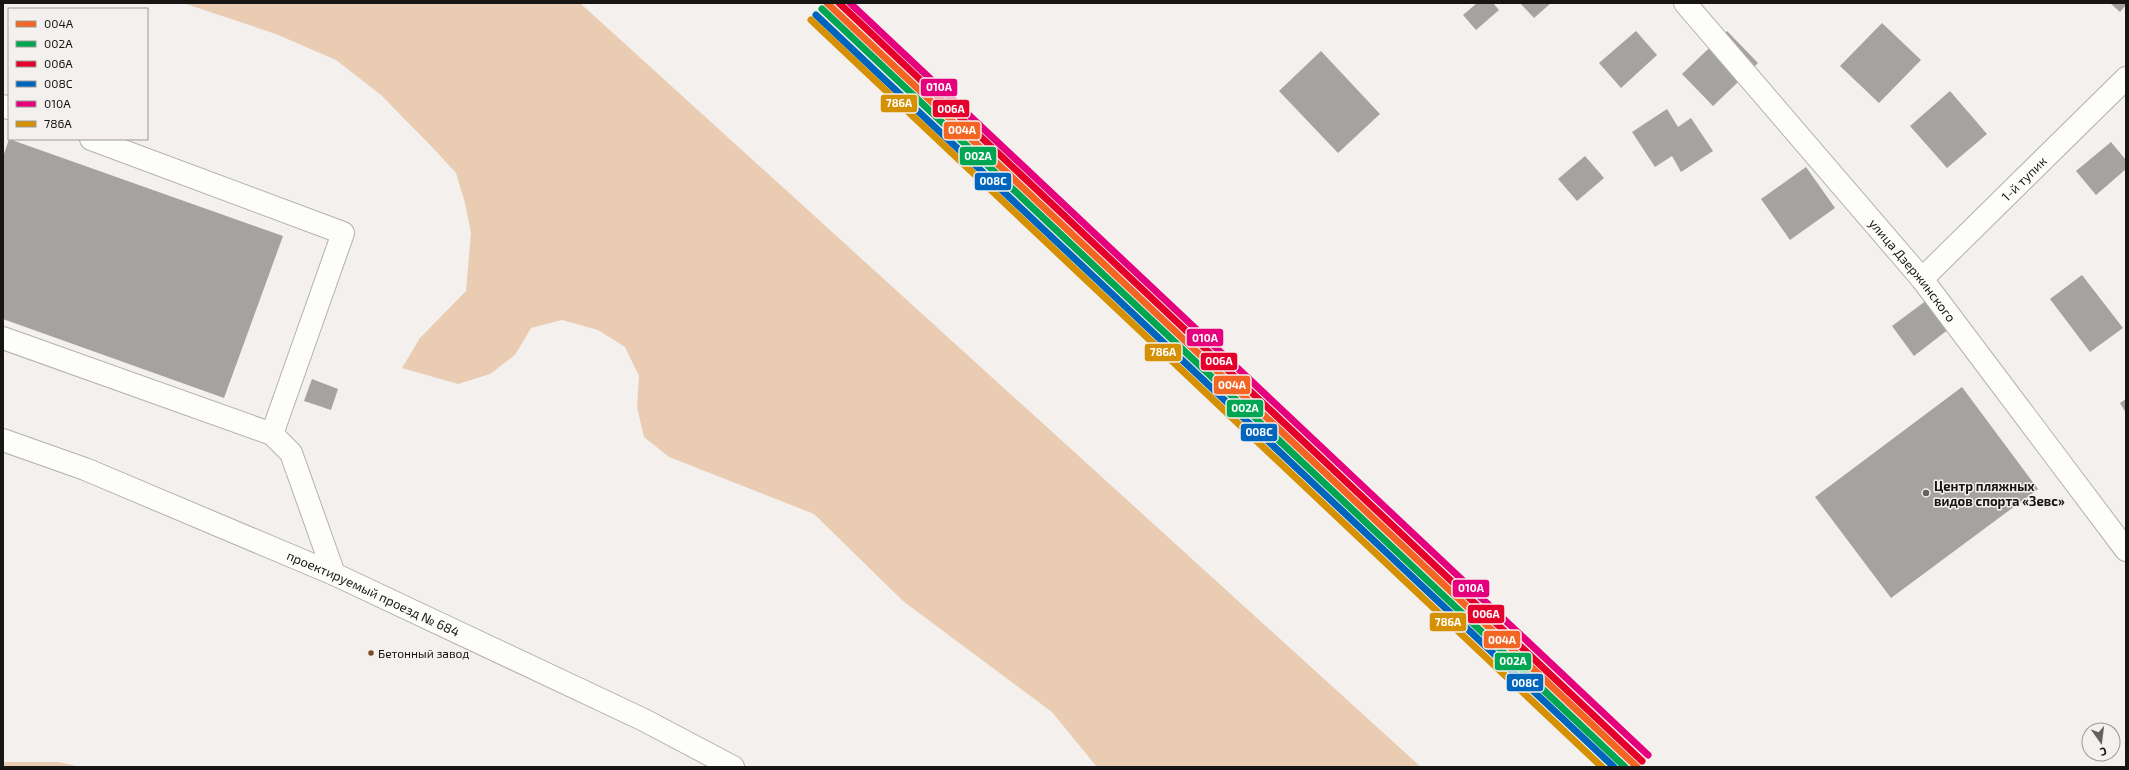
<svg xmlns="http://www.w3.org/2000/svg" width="2129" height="770" viewBox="0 0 2129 770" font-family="'Exo 2',sans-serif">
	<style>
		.forest { fill: #eaccb2 }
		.building { fill: #a5a3a2 }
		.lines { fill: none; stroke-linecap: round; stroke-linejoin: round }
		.minor-casing { stroke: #b3b1af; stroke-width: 24 }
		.minor { stroke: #fdfdfc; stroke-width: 22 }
		.rail-1-casing { stroke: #f4f0ed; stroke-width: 10 }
		.rail-2-casing { stroke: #f4f0ed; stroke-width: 10 }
		.rail-3-casing { stroke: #f4f0ed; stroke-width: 10 }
		.rail-4-casing { stroke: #f4f0ed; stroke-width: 10 }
		.rail-5-casing { stroke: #f4f0ed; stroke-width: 10 }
		.rail-6-casing { stroke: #f4f0ed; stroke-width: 10 }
		.rail-1 { stroke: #f26522; stroke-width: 7 }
		.rail-2 { stroke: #00a651; stroke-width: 7 }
		.rail-3 { stroke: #e4002b; stroke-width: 7 }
		.rail-4 { stroke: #0065bd; stroke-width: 7 }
		.rail-5 { stroke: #e5007d; stroke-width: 7 }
		.rail-6 { stroke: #d59003; stroke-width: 7 }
		.poi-dot { fill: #646260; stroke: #f4f0ed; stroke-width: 1.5 }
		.bus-dot { fill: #7a4b2a; stroke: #f4f0ed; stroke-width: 1.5 }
		.labels { text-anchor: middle; stroke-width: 3; stroke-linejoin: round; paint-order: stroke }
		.bus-label { font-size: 12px; fill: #171614; stroke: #f4f0ed; text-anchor: start }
		.street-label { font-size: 13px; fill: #171614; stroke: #f4f0ed }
		.poi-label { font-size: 13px; font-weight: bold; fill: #171614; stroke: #f4f0ed; text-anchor: start }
		.line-badge { stroke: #f4f0ed; stroke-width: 1.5 }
		.badge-label { font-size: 11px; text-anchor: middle; font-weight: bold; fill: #fff }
	</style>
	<rect width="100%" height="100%" fill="#f3f0ee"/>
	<!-- forest -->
	<path class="forest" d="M183,3H580L1421,767H1097L1052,712L903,601L814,514L669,457L644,437L637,407L639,376L625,347L598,330L562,320L531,328L515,355L490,374L458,384L402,368L420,338L466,291L471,233L465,203L456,173L433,148L381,95L336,60L276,34Z
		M3,762H59L80,767H3Z"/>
	<!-- building -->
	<path class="building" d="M1477,3H1493L1499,10L1476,30L1463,15Z
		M1520,3H1551L1534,18Z
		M2110,3H2126V5L2120,12Z
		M1882,23L1921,60L1879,103L1840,66Z
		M1636,31L1657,55L1621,88L1599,63Z
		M1727,31L1758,63L1713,106L1682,74Z
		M1321,51L1380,114L1338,153L1279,91Z
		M1950,91L1987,134L1947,168L1910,126Z
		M1667,109L1678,127L1691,118L1713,151L1681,172L1672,156L1655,167L1632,132Z
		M9,139L283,236L224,398L3,319V157Z
		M2111,142L2126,160V169L2096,195L2076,171Z
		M1585,156L1604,178L1577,201L1558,179Z
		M1806,167L1835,208L1790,240L1761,199Z
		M2082,275L2123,328L2090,352L2050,299Z
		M1927,300L1949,329L1914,356L1892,326Z
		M312,379L338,389L331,410L304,401Z
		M1962,387L2038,489L1891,598L1815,497Z
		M2126,399V413L2120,403Z"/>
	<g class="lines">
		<defs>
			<g id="minor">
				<path id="s1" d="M1685,3L1922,279L2126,550"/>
				<path d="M3,106L9,108"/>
				<path d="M91,139L343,233L272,434"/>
				<path id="s2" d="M1922,279L2126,78"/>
				<path d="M3,338L272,434L291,453L334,574"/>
				<path id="s3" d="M3,440L85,469L334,574L644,720L733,767"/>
			</g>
		</defs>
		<!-- minor casing -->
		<use href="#minor" class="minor-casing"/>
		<!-- minor -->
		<use href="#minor" class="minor"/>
		<defs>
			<path id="rail-1" d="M827,3L1637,767"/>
			<path id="rail-2" d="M822,9L1625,767"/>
			<path id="rail-3" d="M839,3L1642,761"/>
			<path id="rail-4" d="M816,15L1614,767"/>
			<path id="rail-5" d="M850,3L1648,755"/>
			<path id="rail-6" d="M811,20L1602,767"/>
		</defs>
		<!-- rail-1 casing -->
		<use href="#rail-1" class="rail-1-casing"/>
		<!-- rail-2 casing -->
		<use href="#rail-2" class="rail-2-casing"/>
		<!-- rail-3 casing -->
		<use href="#rail-3" class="rail-3-casing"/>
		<!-- rail-4 casing -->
		<use href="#rail-4" class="rail-4-casing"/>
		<!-- rail-5 casing -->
		<use href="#rail-5" class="rail-5-casing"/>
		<!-- rail-6 casing -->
		<use href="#rail-6" class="rail-6-casing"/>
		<!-- rail-1 -->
		<use href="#rail-1" class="rail-1"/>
		<!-- rail-2 -->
		<use href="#rail-2" class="rail-2"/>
		<!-- rail-3 -->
		<use href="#rail-3" class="rail-3"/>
		<!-- rail-4 -->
		<use href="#rail-4" class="rail-4"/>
		<!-- rail-5 -->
		<use href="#rail-5" class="rail-5"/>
		<!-- rail-6 -->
		<use href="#rail-6" class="rail-6"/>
	</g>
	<!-- markers -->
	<circle class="poi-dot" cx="1926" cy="493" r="4"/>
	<circle class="bus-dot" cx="371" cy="653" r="3.5"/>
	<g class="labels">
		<!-- bus labels -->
		<g class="bus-label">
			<text x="378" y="658">Бетонный завод</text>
		</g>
		<!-- street labels -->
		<g class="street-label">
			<text dy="5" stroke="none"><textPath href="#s2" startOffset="143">1-й тупик</textPath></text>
			<text dy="5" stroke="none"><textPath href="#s1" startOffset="351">улица Дзержинского</textPath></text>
			<text dy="5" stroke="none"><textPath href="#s3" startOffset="401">проектируемый проезд № 684</textPath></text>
		</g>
		<!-- poi labels -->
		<g class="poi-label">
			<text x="1934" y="491">Центр пляжных<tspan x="1934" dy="15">видов спорта «Зевс»</tspan></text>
		</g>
	</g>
	<g class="line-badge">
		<rect x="920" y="78" width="38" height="19" rx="4" fill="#e5007d"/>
		<rect x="880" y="94" width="38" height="19" rx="4" fill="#d59003"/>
		<rect x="932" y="99" width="38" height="19" rx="4" fill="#e4002b"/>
		<rect x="943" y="121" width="38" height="19" rx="4" fill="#f26522"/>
		<rect x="959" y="146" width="38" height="20" rx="4" fill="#00a651"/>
		<rect x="974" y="172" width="38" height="19" rx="4" fill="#0065bd"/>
		<rect x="1186" y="328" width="38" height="19" rx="4" fill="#e5007d"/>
		<rect x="1144" y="343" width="38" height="19" rx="4" fill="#d59003"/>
		<rect x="1200" y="352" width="38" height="19" rx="4" fill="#e4002b"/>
		<rect x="1213" y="375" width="38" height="20" rx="4" fill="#f26522"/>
		<rect x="1226" y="399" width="38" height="19" rx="4" fill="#00a651"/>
		<rect x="1240" y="423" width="38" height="19" rx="4" fill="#0065bd"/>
		<rect x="1452" y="579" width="38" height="19" rx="4" fill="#e5007d"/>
		<rect x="1467" y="604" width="38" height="20" rx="4" fill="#e4002b"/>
		<rect x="1429" y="612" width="38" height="20" rx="4" fill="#d59003"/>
		<rect x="1483" y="630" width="38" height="19" rx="4" fill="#f26522"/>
		<rect x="1494" y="652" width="38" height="19" rx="4" fill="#00a651"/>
		<rect x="1506" y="673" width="38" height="19" rx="4" fill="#0065bd"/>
	</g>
	<g class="badge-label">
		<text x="939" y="91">010А</text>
		<text x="899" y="107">786А</text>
		<text x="951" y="113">006А</text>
		<text x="962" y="134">004А</text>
		<text x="978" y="160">002А</text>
		<text x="993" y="185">008С</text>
		<text x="1205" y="342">010А</text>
		<text x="1163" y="356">786А</text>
		<text x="1219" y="365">006А</text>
		<text x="1232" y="389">004А</text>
		<text x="1245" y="412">002А</text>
		<text x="1259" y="436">008С</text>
		<text x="1471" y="592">010А</text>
		<text x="1486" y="618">006А</text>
		<text x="1448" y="626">786А</text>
		<text x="1502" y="644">004А</text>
		<text x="1513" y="665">002А</text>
		<text x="1525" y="687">008С</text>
	</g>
	<!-- border -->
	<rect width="2129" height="770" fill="none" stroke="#171614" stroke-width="8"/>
	<!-- legend -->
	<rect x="8" y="8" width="140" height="132" fill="#f4f0ed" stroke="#9c9996"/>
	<rect x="16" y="21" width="20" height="6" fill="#f26522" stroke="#9c9996"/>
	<text x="44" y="28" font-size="12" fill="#171614">004А</text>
	<rect x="16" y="41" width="20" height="6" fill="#00a651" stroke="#9c9996"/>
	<text x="44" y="48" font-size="12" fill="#171614">002А</text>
	<rect x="16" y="61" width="20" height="6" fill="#e4002b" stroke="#9c9996"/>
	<text x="44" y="68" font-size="12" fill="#171614">006А</text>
	<rect x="16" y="81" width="20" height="6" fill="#0065bd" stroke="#9c9996"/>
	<text x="44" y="88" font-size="12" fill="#171614">008С</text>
	<rect x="16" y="101" width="20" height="6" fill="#e5007d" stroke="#9c9996"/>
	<text x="44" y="108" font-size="12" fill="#171614">010А</text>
	<rect x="16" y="121" width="20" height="6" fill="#d59003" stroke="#9c9996"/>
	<text x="44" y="128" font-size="12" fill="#171614">786А</text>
	<!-- north arrow -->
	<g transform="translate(2101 742) rotate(166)"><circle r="19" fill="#f4f0ed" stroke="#9c9996"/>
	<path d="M0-3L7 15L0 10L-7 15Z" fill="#646260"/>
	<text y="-6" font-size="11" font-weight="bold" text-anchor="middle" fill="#171614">С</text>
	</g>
</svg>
